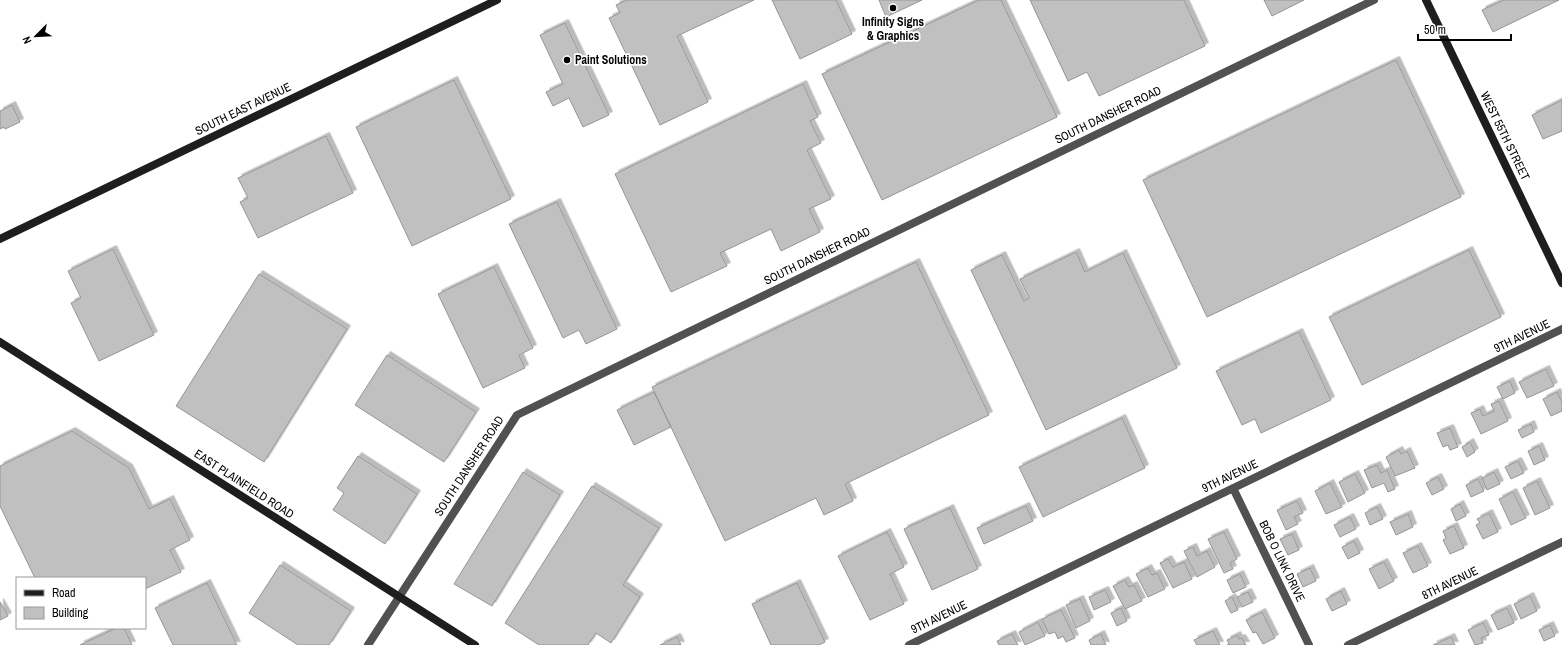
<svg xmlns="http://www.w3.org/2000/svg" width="1562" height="645" viewBox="0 0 1562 645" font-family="'Archivo Narrow',sans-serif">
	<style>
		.building { fill: #c0c0c0; stroke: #959595; filter: url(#shadow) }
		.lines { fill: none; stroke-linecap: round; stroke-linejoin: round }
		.minor { stroke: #515151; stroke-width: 8 }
		.secondary { stroke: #1e1e1e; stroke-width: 8 }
		.poi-dot { fill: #000; stroke: #fff; stroke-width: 1.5 }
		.labels { text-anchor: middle; stroke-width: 3.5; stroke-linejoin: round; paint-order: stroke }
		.poi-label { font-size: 12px; font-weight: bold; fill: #000; stroke: #fff }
		.street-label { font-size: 12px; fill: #000; stroke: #fff }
	</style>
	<defs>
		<filter id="shadow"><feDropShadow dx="3.5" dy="-3.5" stdDeviation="0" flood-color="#0004"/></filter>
	</defs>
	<rect width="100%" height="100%" fill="#fff"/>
	<!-- building -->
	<path class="building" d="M627,0H754L677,36L708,102L660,125L609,18L620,13L616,5Z
		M772,0H836L852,34L800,59Z
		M879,0H922L886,17Z
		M979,0H1001L1057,117L882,200L822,74Z
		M1030,0H1184L1205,46L1099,96L1087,72L1068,81Z
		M1264,0H1304L1272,16Z
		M1504,0H1559L1493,32L1482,10Z
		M565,23L609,115L583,127L569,98L553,106L546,92L563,84L540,35Z
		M1396,60L1461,197L1207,317L1143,180Z
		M454,80L511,199L412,246L356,127Z
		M803,84L818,117L810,121L821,143L807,150L831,199L809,209L820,232L781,251L771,229L720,253L727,266L671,292L615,174Z
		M1562,100V131L1543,139L1532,115Z
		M12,105L20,122L5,129L4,127L0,129V111Z
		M326,136L353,193L258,238L240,202L248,198L238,178Z
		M557,202L617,329L586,344L579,330L563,338L509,224Z
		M113,249L154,335L99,361L71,303L81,298L68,271Z
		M1469,250L1501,317L1362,385L1329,317Z
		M1076,252L1085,272L1123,253L1177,368L1046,430L971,270L1002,255L1024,301L1029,298L1020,279Z
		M916,262L989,415L845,484L853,501L824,515L816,498L725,541L652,387Z
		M494,267L533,348L519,355L525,368L483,388L438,294Z
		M259,274L347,329L264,462L176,406Z
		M1299,332L1331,400L1261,433L1255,419L1242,425L1216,371Z
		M387,355L476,412L444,462L355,405Z
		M1546,369L1554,386L1527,398L1519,382Z
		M1510,381L1515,393L1503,399L1497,387Z
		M654,392L671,427L634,445L617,410Z
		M1557,392L1562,402V411L1551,416L1543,399Z
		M1499,401L1508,421L1481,434L1471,413L1480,409L1483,416L1494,411L1491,404Z
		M1122,418L1145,468L1043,517L1019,467Z
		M1531,424L1534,432L1522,438L1518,430Z
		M1450,428L1458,447L1450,450L1448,445L1443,447L1437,433Z
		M72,431L129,468L149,509L170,499L190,540L170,550L181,572L145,589V578H35L0,506V466Z
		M1470,442L1475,452L1467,457L1462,447Z
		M1539,446L1545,460L1534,465L1528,451Z
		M1399,450L1401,454L1407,451L1415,468L1395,476L1386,457Z
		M358,456L417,494L385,544L333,510L344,493L337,488Z
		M1518,461L1524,473L1511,479L1505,467Z
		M1377,465L1381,473L1387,470L1395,489L1388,492L1384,483L1372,488L1364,470Z
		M523,472L560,495L492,606L454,584Z
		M1494,472L1500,484L1487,490L1482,478Z
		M1355,474L1365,493L1348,502L1339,482Z
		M1438,477L1444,489L1432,495L1426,483Z
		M1478,479L1484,491L1471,497L1466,485Z
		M1537,481L1550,508L1535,515L1523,488Z
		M1330,483L1342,507L1326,514L1315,491Z
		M592,486L659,528L623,585L640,597L611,643L596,633L588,645H539L505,623Z
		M1513,492L1526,518L1511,525L1499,499Z
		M1297,501L1303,513L1294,517L1298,524L1286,530L1277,510Z
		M1460,504L1466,516L1456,521L1451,509Z
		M1026,506L1033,521L984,544L977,528Z
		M1377,507L1383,519L1370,525L1365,513Z
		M950,508L978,569L932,590L904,529Z
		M1489,513L1498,532L1483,539L1476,525L1480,523L1477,519Z
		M1408,514L1413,527L1396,535L1390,522Z
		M1350,517L1356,529L1340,537L1334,525Z
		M1454,526L1464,548L1450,554L1443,540L1446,538L1443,531Z
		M887,532L904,567L890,574L904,604L870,620L838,556Z
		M1224,532L1237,559L1230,563L1233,569L1224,573L1208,539Z
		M1292,534L1299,550L1288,555L1280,539Z
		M1354,541L1360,553L1348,559L1342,547Z
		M1418,546L1428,566L1413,573L1403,553Z
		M1193,547L1197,556L1207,551L1215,567L1197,577L1184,551Z
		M1168,559L1173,567L1184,562L1192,579L1173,588L1160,563Z
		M1384,562L1394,581L1379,589L1369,569Z
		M280,565L351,611L329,645H298L249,613Z
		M1148,568L1152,575L1157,573L1165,589L1148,597L1136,574Z
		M1310,568L1316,581L1303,587L1297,574Z
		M1240,574L1246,587L1233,593L1227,580Z
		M1125,580L1129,587L1134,585L1142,601L1125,609L1113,586Z
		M207,583L237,645H173L155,608Z
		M797,583L825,642L819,645H771L752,604Z
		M1105,590L1111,602L1094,610L1089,597Z
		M1341,591L1347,604L1332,611L1326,599Z
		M1248,592L1253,602L1242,607L1237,597Z
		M1530,596L1537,611L1521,619L1514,604Z
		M1232,597L1238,610L1231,613L1225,601Z
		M1080,599L1090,621L1076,628L1066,605Z
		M0,602L8,616L0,620Z
		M1121,608L1127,621L1117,626L1111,613Z
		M1507,608L1514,623L1498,630L1491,615Z
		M1061,610L1075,638L1066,642L1063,636L1058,639L1055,632L1049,634L1042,619Z
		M1262,612L1275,638L1263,644L1256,632L1253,633L1246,620Z
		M1038,622L1045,636L1025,645L1019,632Z
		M1483,623L1489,635L1481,638L1483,643L1475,645L1468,630Z
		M1550,625L1555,636L1544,641L1539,630Z
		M116,628H124L132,645H80Z
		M1213,631L1220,645H1197L1194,640Z
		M1012,634L1018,645H999L997,641Z
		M1101,634L1106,645H1091L1089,640Z
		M1237,635L1239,639L1242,638L1246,645H1227L1229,644L1227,640Z
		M677,637L681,645H660Z
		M1451,637L1455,645H1433Z"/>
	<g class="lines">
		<!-- minor -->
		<path class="minor" d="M1233,488L1309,645
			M368,645L517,415L1374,0
			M909,645L1562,329
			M1348,645L1562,542"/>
		<!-- secondary -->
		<path class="secondary" d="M1426,0L1562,283
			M0,239L497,0
			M0,342L475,645"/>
	</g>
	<!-- markers -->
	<g class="poi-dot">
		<circle cx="893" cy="8" r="4"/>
		<circle cx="567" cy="60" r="4"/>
	</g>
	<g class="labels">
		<!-- poi labels -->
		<g class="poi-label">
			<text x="893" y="26">Infinity Signs<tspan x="893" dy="14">&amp; Graphics</tspan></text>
			<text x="575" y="64" text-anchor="start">Paint Solutions</text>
		</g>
		<!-- street labels -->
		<g class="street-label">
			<text transform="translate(243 109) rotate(-26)" y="4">SOUTH EAST AVENUE</text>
			<text transform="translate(1108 115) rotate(-26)" y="4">SOUTH DANSHER ROAD</text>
			<text transform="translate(1505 136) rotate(64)" y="4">WEST 55TH STREET</text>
			<text transform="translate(817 256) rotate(-26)" y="4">SOUTH DANSHER ROAD</text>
			<text transform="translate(1522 336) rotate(-26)" y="4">9TH AVENUE</text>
			<text transform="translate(469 466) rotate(-57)" y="4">SOUTH DANSHER ROAD</text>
			<text transform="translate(1230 476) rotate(-26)" y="4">9TH AVENUE</text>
			<text transform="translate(244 484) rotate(33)" y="4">EAST PLAINFIELD ROAD</text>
			<text transform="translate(1282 561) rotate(64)" y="4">BOB O LINK DRIVE</text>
			<text transform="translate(1450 583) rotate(-26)" y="4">8TH AVENUE</text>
			<text transform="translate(939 617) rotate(-26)" y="4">9TH AVENUE</text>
		</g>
	</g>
	<!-- legend -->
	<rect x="16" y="577" width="130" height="52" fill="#ffffff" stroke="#999999"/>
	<rect x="24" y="590" width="20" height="6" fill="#1e1e1e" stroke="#999999"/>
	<text x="52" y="597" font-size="12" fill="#000000">Road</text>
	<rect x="24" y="607" width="20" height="12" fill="#c0c0c0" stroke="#999999"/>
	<text x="52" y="617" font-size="12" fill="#000000">Building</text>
	<!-- north arrow -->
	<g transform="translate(36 36) rotate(246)" stroke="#ffffff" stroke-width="3" paint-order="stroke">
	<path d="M0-3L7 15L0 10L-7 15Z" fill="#000000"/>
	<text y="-6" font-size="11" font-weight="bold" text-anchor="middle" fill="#000000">N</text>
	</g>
	<!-- scale -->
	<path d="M1418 34v6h93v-6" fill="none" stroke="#000000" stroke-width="2"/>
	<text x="1424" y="34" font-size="12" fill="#000000" stroke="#ffffff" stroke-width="3" paint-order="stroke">50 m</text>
</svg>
